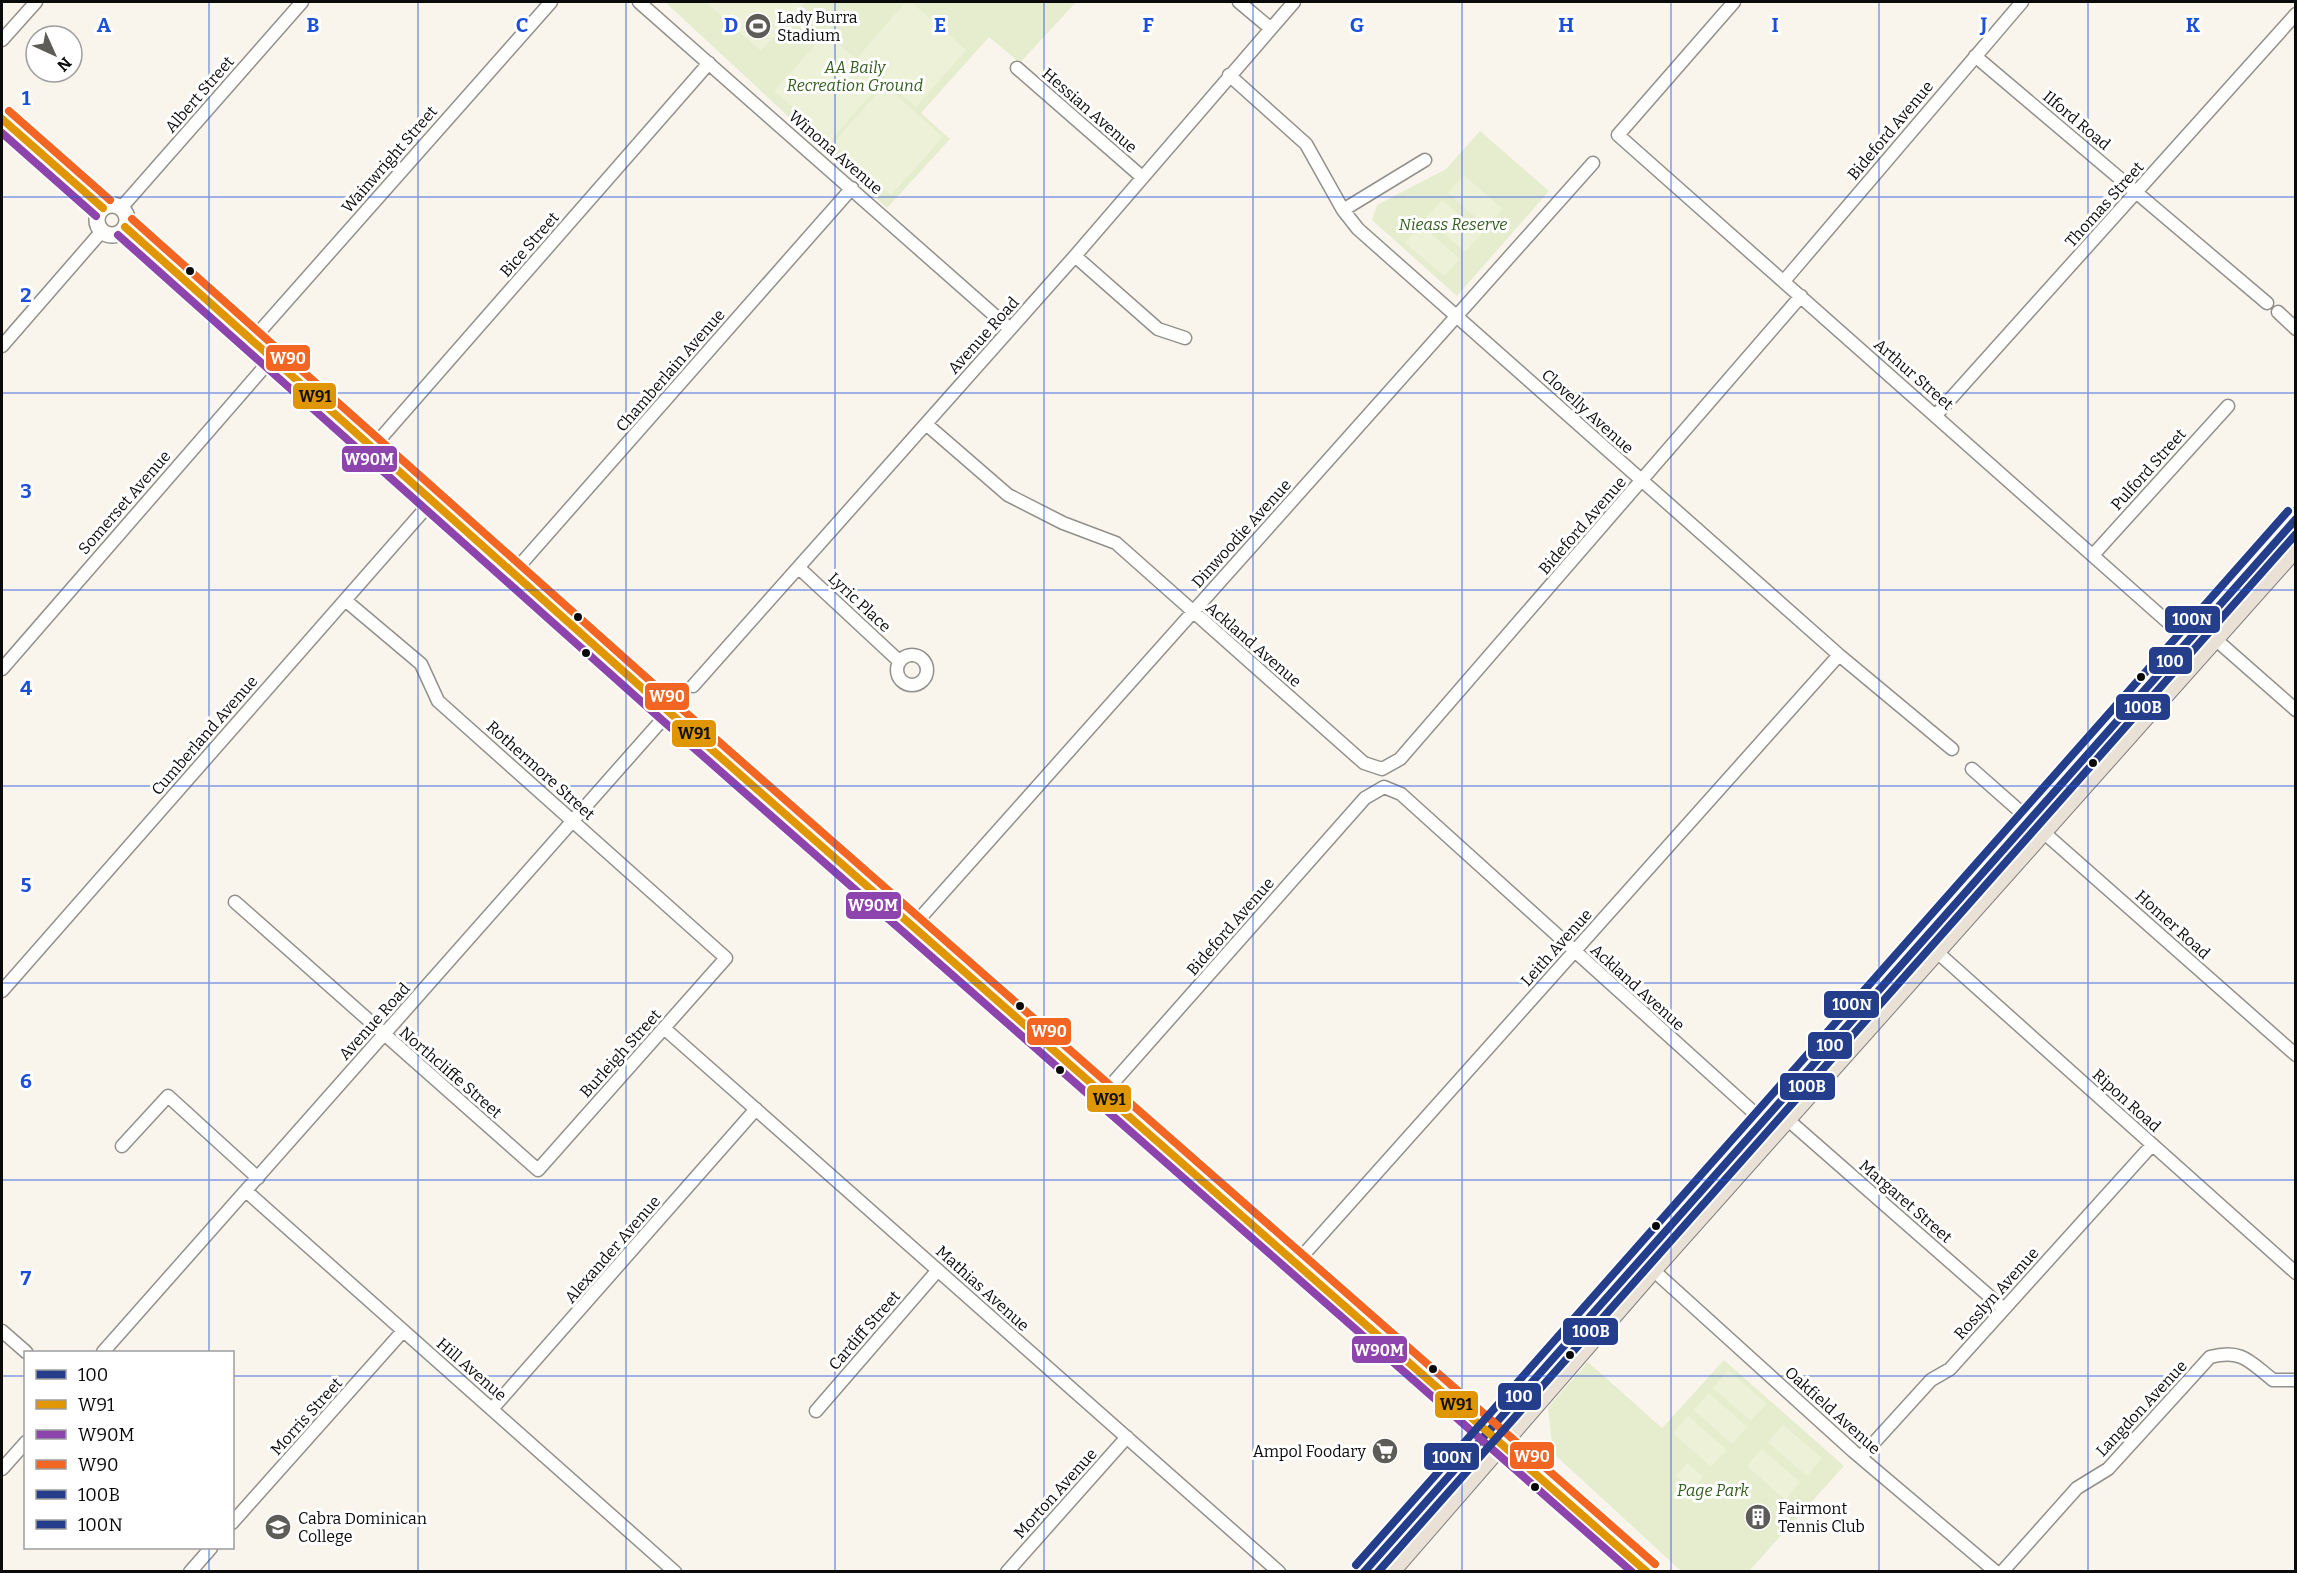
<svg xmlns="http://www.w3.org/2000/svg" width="2297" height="1573" viewBox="0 0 2297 1573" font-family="Bitter,serif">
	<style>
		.green { fill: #e5edce }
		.pitch { fill: #edf1d8 }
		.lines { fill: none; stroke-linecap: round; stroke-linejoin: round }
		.minor-casing { stroke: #92908c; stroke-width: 15 }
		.tertiary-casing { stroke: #92908c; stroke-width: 18 }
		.trunk-casing { stroke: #7f7d7a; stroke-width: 22 }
		.minor { stroke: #fefefc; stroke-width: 12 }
		.tertiary { stroke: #fefefc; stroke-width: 15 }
		.trunk { stroke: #e9e0d6; stroke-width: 20 }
		.bus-1-casing { stroke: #fff; stroke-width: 12 }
		.bus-2-casing { stroke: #fff; stroke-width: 12 }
		.bus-3-casing { stroke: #fff; stroke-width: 12 }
		.bus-4-casing { stroke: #fff; stroke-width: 12 }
		.bus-5-casing { stroke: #fff; stroke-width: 12 }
		.bus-6-casing { stroke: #fff; stroke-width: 12 }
		.bus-1 { stroke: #243e8c; stroke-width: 8 }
		.bus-2 { stroke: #df9601; stroke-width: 8 }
		.bus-3 { stroke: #8e44ad; stroke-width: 8 }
		.bus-4 { stroke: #f26522; stroke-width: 8 }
		.bus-5 { stroke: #243e8c; stroke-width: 8 }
		.bus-6 { stroke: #243e8c; stroke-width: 8 }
		.grid { fill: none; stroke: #1d4ed8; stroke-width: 1.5; stroke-opacity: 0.55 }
		.bus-dot { fill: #0a0a0a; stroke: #fff; stroke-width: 2 }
		.labels { text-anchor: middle; stroke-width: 6; stroke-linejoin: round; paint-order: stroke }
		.poi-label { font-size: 16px; fill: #0a0a0a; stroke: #fff; text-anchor: start }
		.park-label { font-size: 16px; font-style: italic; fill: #335e1e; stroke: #fff }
		.street-label { font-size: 16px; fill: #0a0a0a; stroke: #fff }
		.grid-label { font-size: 20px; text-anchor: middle; font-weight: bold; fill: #1d4ed8; stroke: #fff; stroke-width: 6; stroke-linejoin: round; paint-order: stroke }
		.line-badge { stroke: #fff; stroke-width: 2 }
		.badge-label { font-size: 16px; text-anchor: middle; font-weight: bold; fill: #fff }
		.pale-badge-label { font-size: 16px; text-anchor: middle; font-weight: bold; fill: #111 }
	</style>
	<rect width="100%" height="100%" fill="#f9f5ed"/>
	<!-- green -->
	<path class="green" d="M665,2H1076L1020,63L989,37L921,113L950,139L887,208Z
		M1480,131L1549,191L1457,296L1372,220L1377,205L1446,169Z
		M1724,1360L1844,1466L1749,1571H1681L1553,1453L1548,1407L1588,1362L1662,1428Z"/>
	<!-- pitch -->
	<path class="pitch" d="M706,2H805L761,51Z
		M906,2H911L966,50L916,107L858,57Z
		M826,33L882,82L831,140L774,91Z
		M884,85L943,137L891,195L833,143Z
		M1464,175L1503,209L1487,227L1448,193Z
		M1442,200L1481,234L1465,252L1426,218Z
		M1421,225L1460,259L1444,276L1405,243Z
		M1728,1370L1767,1404L1751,1421L1713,1388Z
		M1709,1393L1747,1427L1732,1444L1694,1410Z
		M1688,1416L1727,1450L1711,1467L1673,1433Z
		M1783,1425L1822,1458L1807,1476L1768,1442Z
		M1762,1449L1800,1482L1785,1500L1747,1466Z
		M1687,1463L1703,1477L1692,1489L1676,1475Z"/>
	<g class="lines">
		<defs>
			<path id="minor" d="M639,2L1010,329
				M1239,2L1270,28
				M1734,2L1618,135L2188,640
				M2,40L36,2
				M1975,56L2267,303
				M1017,68L1142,177
				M1229,75L1306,144L1343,210L1358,229L1839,655L1952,749
				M121,208L302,2
				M1343,210L1425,160
				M1075,256L1158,329L1185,338
				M1784,281L2022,2
				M2278,312L2296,329
				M253,339L551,2
				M2,346L102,231
				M1936,415L2296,14
				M926,424L1008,495L1063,523L1116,543L1364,763L1382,769L1400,759L1801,296
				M373,447L709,63
				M2093,555L2228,406
				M799,568L899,661
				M513,573L852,188
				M2214,638L2296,710
				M897 670a15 15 0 1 1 30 0a15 15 0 1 1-30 0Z
				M2,669L273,357
				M693,686L1075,256L1294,2
				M1972,769L2296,1055
				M235,902L538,1170L726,958L438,701L421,664L345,600
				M913,926L1593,163
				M1937,952L2296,1273
				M2,991L432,501
				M665,1029L1279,1572
				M1104,1093L1365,798L1384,787L1401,794L1761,1119
				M1787,1119L2004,1309
				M122,1146L168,1096L258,1178
				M246,1191L675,1572
				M1297,1262L1839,655
				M1652,1269L1853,1451L1996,1572
				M2,1331L26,1352
				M103,1352L669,712
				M492,1409L756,1109
				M816,1411L938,1270
				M1861,1457L1931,1380L1950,1369L2152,1145
				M2,1469L26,1442
				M232,1523L403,1331
				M190,1572L211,1548
				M1007,1572L1127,1437
				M2002,1572L2077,1488L2108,1469L2210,1357C2242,1349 2249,1361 2273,1380H2296"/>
			<path id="tertiary" d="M2,119L103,208
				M97 220a15 15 0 1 1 30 0a15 15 0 1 1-30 0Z
				M125,227L669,712L1648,1572"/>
			<path id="trunk" d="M1364,1572L2296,518
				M1389,1572L1652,1269L2296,546"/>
		</defs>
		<!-- minor casing -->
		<use href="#minor" class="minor-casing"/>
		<!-- tertiary casing -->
		<use href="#tertiary" class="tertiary-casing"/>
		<!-- trunk casing -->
		<use href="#trunk" class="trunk-casing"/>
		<!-- minor -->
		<use href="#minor" class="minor"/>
		<!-- tertiary -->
		<use href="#tertiary" class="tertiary"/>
		<!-- trunk -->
		<use href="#trunk" class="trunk"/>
		<defs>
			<path id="bus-1" d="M1364,1572L2296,519"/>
			<path id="bus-2" d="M2,119L103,208
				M125,227L669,712L1647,1572"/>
			<path id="bus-3" d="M2,133L96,216
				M118,235L662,720L1632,1572"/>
			<path id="bus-4" d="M9,111L110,200
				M132,219L676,704L1655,1564"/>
			<path id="bus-5" d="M1378,1572L2296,534"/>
			<path id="bus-6" d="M1356,1565L2288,511"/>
		</defs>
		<!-- bus-1 casing -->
		<use href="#bus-1" class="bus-1-casing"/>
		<!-- bus-2 casing -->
		<use href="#bus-2" class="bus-2-casing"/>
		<!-- bus-3 casing -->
		<use href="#bus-3" class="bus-3-casing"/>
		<!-- bus-4 casing -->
		<use href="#bus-4" class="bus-4-casing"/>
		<!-- bus-5 casing -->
		<use href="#bus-5" class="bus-5-casing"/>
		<!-- bus-6 casing -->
		<use href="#bus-6" class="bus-6-casing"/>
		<!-- bus-1 -->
		<use href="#bus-1" class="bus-1"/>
		<!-- bus-2 -->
		<use href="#bus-2" class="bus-2"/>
		<!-- bus-3 -->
		<use href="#bus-3" class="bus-3"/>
		<!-- bus-4 -->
		<use href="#bus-4" class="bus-4"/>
		<!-- bus-5 -->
		<use href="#bus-5" class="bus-5"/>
		<!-- bus-6 -->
		<use href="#bus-6" class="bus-6"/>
	</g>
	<!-- grid -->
	<path class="grid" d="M209,2V1352M418,2V1572M626,2V1572M835,2V1572M1044,2V1572M1253,2V1572M1462,2V1572M1671,2V1572M1879,2V1572M2088,2V1572M2,197H2296M2,393H2296M2,590H2296M2,786H2296M2,983H2296M2,1180H2296M2,1376H26M232,1376H2296M209,1548V1572"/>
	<!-- icons -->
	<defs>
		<symbol id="stadium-disc" viewBox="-11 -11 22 22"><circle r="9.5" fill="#5e5c59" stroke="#fff"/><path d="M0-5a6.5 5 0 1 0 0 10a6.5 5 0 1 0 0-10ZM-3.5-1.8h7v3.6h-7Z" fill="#fff"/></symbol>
		<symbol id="supermarket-disc" viewBox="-11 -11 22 22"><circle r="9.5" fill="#5e5c59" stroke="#fff"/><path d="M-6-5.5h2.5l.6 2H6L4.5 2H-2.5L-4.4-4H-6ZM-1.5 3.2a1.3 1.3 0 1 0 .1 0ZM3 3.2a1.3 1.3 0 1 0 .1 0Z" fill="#fff"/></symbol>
		<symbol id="building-disc" viewBox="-11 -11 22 22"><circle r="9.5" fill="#5e5c59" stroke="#fff"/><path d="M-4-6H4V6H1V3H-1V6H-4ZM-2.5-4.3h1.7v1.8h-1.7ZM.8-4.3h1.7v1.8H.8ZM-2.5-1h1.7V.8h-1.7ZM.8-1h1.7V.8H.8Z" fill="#fff"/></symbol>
		<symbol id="school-disc" viewBox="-11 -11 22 22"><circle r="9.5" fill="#5e5c59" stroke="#fff"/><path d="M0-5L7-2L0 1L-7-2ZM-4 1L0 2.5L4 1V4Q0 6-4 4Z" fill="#fff"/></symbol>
	</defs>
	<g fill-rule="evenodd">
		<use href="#stadium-disc" x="743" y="11" width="30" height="30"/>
		<use href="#supermarket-disc" x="1370" y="1436" width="30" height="30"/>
		<use href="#building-disc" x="1743" y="1502" width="30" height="30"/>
		<use href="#school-disc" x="263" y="1512" width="30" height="30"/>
	</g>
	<!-- markers -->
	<g class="bus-dot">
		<circle cx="190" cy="271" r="5"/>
		<circle cx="578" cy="617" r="5"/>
		<circle cx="586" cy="653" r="5"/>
		<circle cx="2141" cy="677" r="5"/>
		<circle cx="2093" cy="763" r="5"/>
		<circle cx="1020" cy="1006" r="5"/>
		<circle cx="1060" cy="1070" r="5"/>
		<circle cx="1656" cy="1226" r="5"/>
		<circle cx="1570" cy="1355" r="5"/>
		<circle cx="1433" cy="1369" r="5"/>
		<circle cx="1535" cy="1487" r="5"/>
	</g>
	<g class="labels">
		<!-- poi labels -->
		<g class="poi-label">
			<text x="777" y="23">Lady Burra<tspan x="777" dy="18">Stadium</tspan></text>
			<text x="1366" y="1457" text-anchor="end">Ampol Foodary</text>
			<text x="1778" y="1514">Fairmont<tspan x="1778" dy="18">Tennis Club</tspan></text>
			<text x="298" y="1524">Cabra Dominican<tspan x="298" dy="18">College</tspan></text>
		</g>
		<!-- park labels -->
		<g class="park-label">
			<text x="855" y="73">AA Baily<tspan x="855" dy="18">Recreation Ground</tspan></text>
			<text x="1453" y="230">Nieass Reserve</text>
			<text x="1713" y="1496">Page Park</text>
		</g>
		<!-- street labels -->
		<g class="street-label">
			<text transform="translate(199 94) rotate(-49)" y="6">Albert Street</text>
			<text transform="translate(1090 110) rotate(41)" y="6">Hessian Avenue</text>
			<text transform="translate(2077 120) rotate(40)" y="6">Ilford Road</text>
			<text transform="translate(1890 130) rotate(-50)" y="6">Bideford Avenue</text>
			<text transform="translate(836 152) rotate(41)" y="6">Winona Avenue</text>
			<text transform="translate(389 159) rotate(-49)" y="6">Wainwright Street</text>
			<text transform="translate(2104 204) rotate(-48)" y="6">Thomas Street</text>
			<text transform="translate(529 244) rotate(-49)" y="6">Bice Street</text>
			<text transform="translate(983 335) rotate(-48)" y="6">Avenue Road</text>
			<text transform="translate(670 370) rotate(-49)" y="6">Chamberlain Avenue</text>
			<text transform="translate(1914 374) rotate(41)" y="6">Arthur Street</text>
			<text transform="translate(1588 411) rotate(42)" y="6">Clovelly Avenue</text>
			<text transform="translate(2148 469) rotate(-48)" y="6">Pulford Street</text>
			<text transform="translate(124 502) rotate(-49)" y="6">Somerset Avenue</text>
			<text transform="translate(1582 525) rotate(-49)" y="6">Bideford Avenue</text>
			<text transform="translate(1241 533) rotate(-48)" y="6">Dinwoodie Avenue</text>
			<text transform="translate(860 602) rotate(43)" y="6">Lyric Place</text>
			<text transform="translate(1254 644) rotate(41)" y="6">Ackland Avenue</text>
			<text transform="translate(204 735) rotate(-49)" y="6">Cumberland Avenue</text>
			<text transform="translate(541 770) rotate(42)" y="6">Rothermore Street</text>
			<text transform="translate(2173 924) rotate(42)" y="6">Homer Road</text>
			<text transform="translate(1230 926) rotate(-49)" y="6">Bideford Avenue</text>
			<text transform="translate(1556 947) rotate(-48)" y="6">Leith Avenue</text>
			<text transform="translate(1638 987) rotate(42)" y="6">Ackland Avenue</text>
			<text transform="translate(374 1021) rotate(-48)" y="6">Avenue Road</text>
			<text transform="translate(620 1053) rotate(-48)" y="6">Burleigh Street</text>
			<text transform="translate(451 1072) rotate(41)" y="6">Northcliffe Street</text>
			<text transform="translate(2127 1100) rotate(42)" y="6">Ripon Road</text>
			<text transform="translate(1906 1201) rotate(41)" y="6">Margaret Street</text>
			<text transform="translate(612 1249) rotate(-49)" y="6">Alexander Avenue</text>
			<text transform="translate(983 1288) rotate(42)" y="6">Mathias Avenue</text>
			<text transform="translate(1996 1293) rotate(-48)" y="6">Rosslyn Avenue</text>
			<text transform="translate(864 1330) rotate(-49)" y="6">Cardiff Street</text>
			<text transform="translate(472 1369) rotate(41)" y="6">Hill Avenue</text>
			<text transform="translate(2141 1408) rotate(-47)" y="6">Langdon Avenue</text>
			<text transform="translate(1833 1410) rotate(42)" y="6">Oakfield Avenue</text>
			<text transform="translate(306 1416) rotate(-48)" y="6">Morris Street</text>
			<text transform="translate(1055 1493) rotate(-48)" y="6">Morton Avenue</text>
		</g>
	</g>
	<g class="grid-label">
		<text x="104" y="32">A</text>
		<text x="313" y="32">B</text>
		<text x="522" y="32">C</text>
		<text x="731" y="32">D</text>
		<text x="940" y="32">E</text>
		<text x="1148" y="32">F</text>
		<text x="1357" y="32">G</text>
		<text x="1566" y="32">H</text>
		<text x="1775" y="32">I</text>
		<text x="1984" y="32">J</text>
		<text x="2193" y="32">K</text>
		<text x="26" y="105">1</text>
		<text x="26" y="302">2</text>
		<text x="26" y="498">3</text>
		<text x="26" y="695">4</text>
		<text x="26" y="892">5</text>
		<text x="26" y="1088">6</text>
		<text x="26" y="1285">7</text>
	</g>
	<g class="line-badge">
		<rect x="265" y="344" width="46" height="28" rx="6" fill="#f26522"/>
		<rect x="292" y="382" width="45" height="28" rx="6" fill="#df9601"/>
		<rect x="341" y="445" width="57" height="28" rx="6" fill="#8e44ad"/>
		<rect x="2164" y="605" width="57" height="29" rx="6" fill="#243e8c"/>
		<rect x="2148" y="646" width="45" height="29" rx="6" fill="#243e8c"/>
		<rect x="644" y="682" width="46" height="29" rx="6" fill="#f26522"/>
		<rect x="2115" y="693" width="56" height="28" rx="6" fill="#243e8c"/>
		<rect x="671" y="719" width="46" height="29" rx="6" fill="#df9601"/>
		<rect x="845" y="891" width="57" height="29" rx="6" fill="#8e44ad"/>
		<rect x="1823" y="990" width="57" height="29" rx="6" fill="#243e8c"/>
		<rect x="1026" y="1017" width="46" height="29" rx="6" fill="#f26522"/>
		<rect x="1807" y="1031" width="46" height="29" rx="6" fill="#243e8c"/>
		<rect x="1779" y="1072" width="57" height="29" rx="6" fill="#243e8c"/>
		<rect x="1086" y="1084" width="46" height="29" rx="6" fill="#df9601"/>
		<rect x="1562" y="1317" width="57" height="29" rx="6" fill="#243e8c"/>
		<rect x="1351" y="1335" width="57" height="29" rx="6" fill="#8e44ad"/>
		<rect x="1497" y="1382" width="45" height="29" rx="6" fill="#243e8c"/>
		<rect x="1434" y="1390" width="45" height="29" rx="6" fill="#df9601"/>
		<rect x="1509" y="1441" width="46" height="29" rx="6" fill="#f26522"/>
		<rect x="1423" y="1442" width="57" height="29" rx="6" fill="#243e8c"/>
	</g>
	<g class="badge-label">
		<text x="288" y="364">W90</text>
		<text x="369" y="465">W90M</text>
		<text x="2192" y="625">100N</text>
		<text x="2170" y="667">100</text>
		<text x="667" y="702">W90</text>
		<text x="2143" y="713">100B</text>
		<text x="873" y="911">W90M</text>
		<text x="1852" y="1010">100N</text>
		<text x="1049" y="1037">W90</text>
		<text x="1830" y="1051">100</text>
		<text x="1807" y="1092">100B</text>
		<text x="1591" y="1337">100B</text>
		<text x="1379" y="1356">W90M</text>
		<text x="1519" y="1402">100</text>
		<text x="1532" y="1462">W90</text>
		<text x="1452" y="1463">100N</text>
	</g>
	<g class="pale-badge-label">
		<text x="315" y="402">W91</text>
		<text x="694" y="739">W91</text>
		<text x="1109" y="1105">W91</text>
		<text x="1456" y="1410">W91</text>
	</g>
	<!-- border -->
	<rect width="2297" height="1573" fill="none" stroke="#0a0a0a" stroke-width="6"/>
	<!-- legend -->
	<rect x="24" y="1351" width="210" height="198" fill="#ffffff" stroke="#9d9d9d" stroke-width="1.5"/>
	<rect x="36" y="1370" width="30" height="9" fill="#243e8c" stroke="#9d9d9d" stroke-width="1.5"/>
	<text x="78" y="1381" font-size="18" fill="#0a0a0a">100</text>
	<rect x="36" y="1400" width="30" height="9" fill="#df9601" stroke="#9d9d9d" stroke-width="1.5"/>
	<text x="78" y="1411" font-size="18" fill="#0a0a0a">W91</text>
	<rect x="36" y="1430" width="30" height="9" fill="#8e44ad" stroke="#9d9d9d" stroke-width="1.5"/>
	<text x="78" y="1441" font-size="18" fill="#0a0a0a">W90M</text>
	<rect x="36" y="1460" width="30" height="9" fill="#f26522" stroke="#9d9d9d" stroke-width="1.5"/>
	<text x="78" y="1471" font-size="18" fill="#0a0a0a">W90</text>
	<rect x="36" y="1490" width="30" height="9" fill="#243e8c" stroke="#9d9d9d" stroke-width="1.5"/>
	<text x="78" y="1501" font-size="18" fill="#0a0a0a">100B</text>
	<rect x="36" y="1520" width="30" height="9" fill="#243e8c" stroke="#9d9d9d" stroke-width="1.5"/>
	<text x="78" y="1531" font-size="18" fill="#0a0a0a">100N</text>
	<!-- north arrow -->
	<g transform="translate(54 54) rotate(135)"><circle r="28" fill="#ffffff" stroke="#9d9d9d" stroke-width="1.5"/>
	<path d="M0-4.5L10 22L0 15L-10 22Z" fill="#5e5c59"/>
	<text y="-9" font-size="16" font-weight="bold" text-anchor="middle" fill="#0a0a0a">N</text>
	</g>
</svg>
